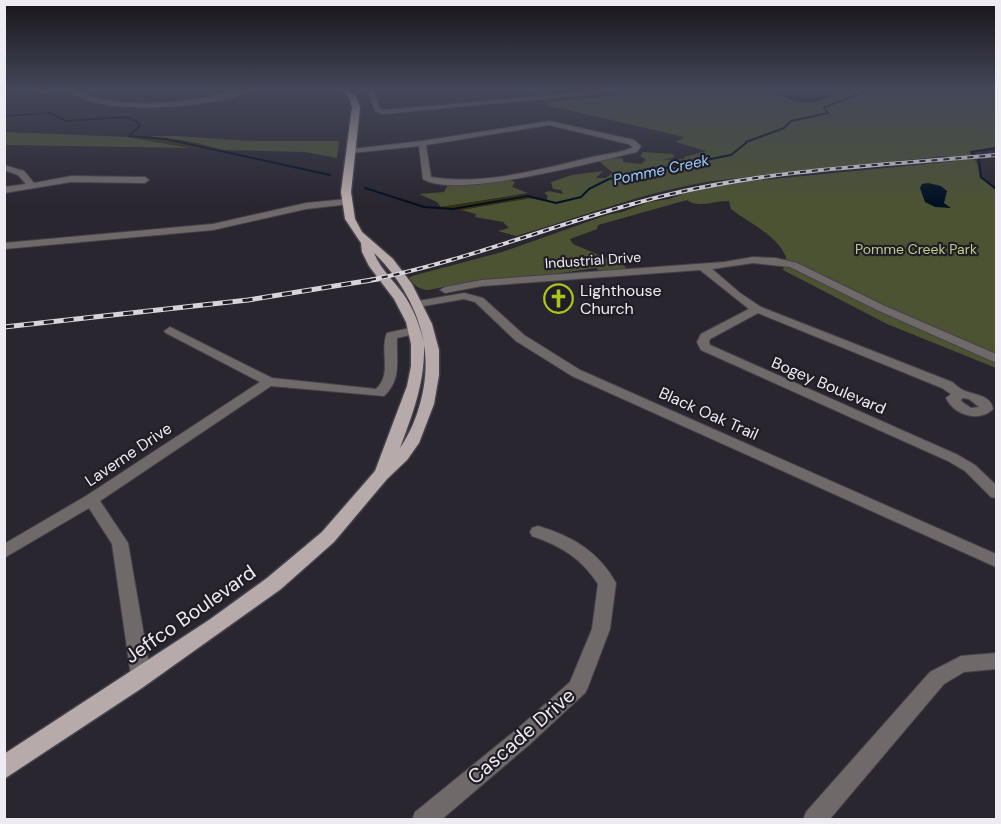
<svg xmlns="http://www.w3.org/2000/svg" width="1001" height="824" viewBox="0 0 1001 824" font-family="'DM Sans',sans-serif">
	<style>
		.green { fill: #4c5333 }
		.sand { fill: #382f0f }
		.water { fill: #001022 }
		.lines { fill: none; stroke-linecap: round; stroke-linejoin: round }
		.stream { stroke: #001022; stroke-width: 2 }
		.street-casing { stroke: #45424b; stroke-width: 2 }
		.primary-casing { stroke: #45424b; stroke-width: 3 }
		.street { fill: #706969; fill-rule: evenodd }
		.primary { fill: #b7aaaa; fill-rule: evenodd }
		.rail-far1-casing { stroke: #d7d4dc; stroke-width: 4 }
		.rail-casing { stroke: #d7d4dc; stroke-width: 5 }
		.rail-far1 { stroke: #201d26; stroke-width: 2; stroke-dasharray: 6; stroke-linecap: butt }
		.rail { stroke: #201d26; stroke-width: 3; stroke-dasharray: 10; stroke-linecap: butt }
		.labels { text-anchor: middle; stroke-width: 4.5; stroke-linejoin: round; paint-order: stroke }
		.far-park-label { font-size: 14px; fill: #c0ce8c; stroke: #201d26 }
		.far-street-label { font-size: 14px; fill: #eeebf2; stroke: #201d26 }
		.far-water-label { font-size: 15px; font-style: italic; fill: #98ccfd; stroke: #201d26 }
		.poi-label { font-size: 16px; fill: #eeebf2; stroke: #201d26; text-anchor: start }
		.street-label { font-size: 16px; fill: #eeebf2; stroke: #201d26 }
		.near-street-label { font-size: 20px; fill: #eeebf2; stroke: #201d26 }
	</style>
	<rect width="100%" height="100%" fill="#2a2630"/>
	<!-- green -->
	<path class="green" d="M626,89H996V148L970,153L977,163L980,178L996,189V368L887,324L783,270L786,257C776,234 750,224 731,209L729,201C715,200 699,209 687,200L598,225L597,229L570,239L573,244L625,266L626,269L600,271L596,268L554,274L483,280L428,290C420,290 413,285 409,278L412,276L502,252L607,215L622,212L649,202L669,199L690,191L742,182L957,161L944,156C867,165 790,171 713,181C646,191 582,217 516,236L498,231L509,228L503,222L475,217L476,214L461,210L528,198L546,201L548,196L544,193L549,191L563,194L561,190L553,189L551,182L572,175L603,171L596,178H605L613,173L600,162L605,159L623,158V162L641,164L646,160L640,156L643,152L673,154L674,157L663,160L685,159L684,157L706,151L676,142L684,137L546,105L547,102L624,95Z
		M4,132L128,137L190,148L8,145L5,144Z
		M147,136H176L252,141H339L337,158L305,152L223,150L186,141Z
		M507,179L515,182L512,187L528,193L441,207L437,202L419,194L444,192L449,183Z"/>
	<!-- sand -->
	<path class="sand" d="M147,136L194,142L223,150L190,148L128,137Z
		M522,195L532,198L461,210L441,207Z"/>
	<!-- water -->
	<path class="water" d="M770,89H830L835,93C819,105 802,105 784,97C777,94 772,95 770,89Z
		M928,183L941,186L947,191L944,203L951,208L935,207L925,202L920,188L922,184Z"/>
	<g class="lines">
		<!-- stream -->
		<path class="stream" d="M825,107L872,89
			M4,116L51,113L66,121L125,117L137,121L140,126L129,136L166,139L330,175
			M746,142L784,128L791,121L828,113L824,108
			M996,148L971,152L979,159L981,177L996,189
			M365,188L424,207L453,209L528,196L556,203L581,197L589,189L609,179L731,155L746,143"/>
		<defs>
			<path id="street" d="M46,89H63L38,94L35,92Z
				M67,89C75,89 81,94 88,96C99,99 110,101 121,102C163,107 205,98 246,89H257C223,107 96,119 67,89Z
				M364,89L374,91L380,109L383,110L601,91L604,93L382,114L375,111L369,93Z
				M549,121L634,140L641,146L637,152C597,161 454,200 423,179L419,146L352,153L348,151L352,149L422,141ZM549,125L628,144L633,147C622,153 605,154 592,157C542,169 483,186 431,177L426,145Z
				M4,165L24,171L34,183L71,176L145,177L149,180L145,183L71,182L4,193V187L26,184L18,175L4,170Z
				M347,199L351,202L350,204L306,209L213,230L4,249V243L213,224L306,203Z
				M753,257L776,258L797,263L885,306L996,354V362L992,361L877,310L790,267L753,263L712,269L740,293L761,307L952,382C956,385 960,389 965,391C975,395 991,395 993,409C979,423 954,415 946,398L951,394L942,388L758,313L710,339L709,342L710,345L958,455L975,465L996,485V498L991,497L965,471L948,461L701,350L697,342L701,334L749,309L700,270L482,286L445,293L440,290L445,287L482,280L724,262ZM962,398L969,399L979,407L971,408L961,401Z
				M464,293L483,298L524,335L580,370L996,554V567L572,376L516,341L475,302L464,299L418,307L412,304L418,301Z
				M170,327L272,378L376,389C393,373 379,352 387,333L414,327L420,331L418,333L397,338C396,361 402,379 384,396L271,386L100,501L128,543L151,676L148,682L141,684L134,682L131,676L112,544L89,508L4,558V544L86,496L260,382L166,333L164,331Z
				M538,526C572,536 598,551 616,583L610,629L588,687L585,693L530,744L441,820H412L415,812L516,730L570,682L592,629L598,584C581,558 561,546 532,536L530,532L532,528Z
				M996,653V669L964,672L944,684L829,820H803L806,812L930,672L961,656Z"/>
			<path id="primary" d="M340,89H348L356,96L360,107L351,192L355,219L362,232L393,259L412,284L432,324L439,350V375L434,404L419,443L407,460L387,479L334,542L281,589L142,688L4,779V754L209,620L267,578L322,532L375,471L407,386L411,366V344L406,322L394,299L369,266L362,252L361,243L345,219L341,192L352,107L349,97ZM374,253C399,277 418,309 424,343C420,326 414,310 404,295C394,281 381,270 374,253ZM424,345C430,378 419,421 400,448C413,413 425,382 424,345Z"/>
		</defs>
		<!-- street casing -->
		<use href="#street" class="street-casing"/>
		<!-- primary casing -->
		<use href="#primary" class="primary-casing"/>
		<!-- street -->
		<use href="#street" class="street"/>
		<!-- primary -->
		<use href="#primary" class="primary"/>
		<defs>
			<path id="rail-far1" d="M370,280C472,260 566,219 667,195C774,169 886,165 996,155"/>
			<path id="rail" d="M4,327L248,300L378,279"/>
		</defs>
		<!-- rail-far1 casing -->
		<use href="#rail-far1" class="rail-far1-casing"/>
		<!-- rail casing -->
		<use href="#rail" class="rail-casing"/>
		<!-- rail-far1 -->
		<use href="#rail-far1" class="rail-far1"/>
		<!-- rail -->
		<use href="#rail" class="rail"/>
	</g>
	<!-- sky -->
	<linearGradient id="sky" x2="0" y2="1"><stop stop-color="#17151a"/><stop offset="0.44" stop-color="#444759"/><stop offset="1" stop-color="#444759" stop-opacity="0"/></linearGradient>
	<rect width="1001" height="204" fill="url(#sky)"/>
	<!-- icons -->
	<defs>
		<symbol id="church-ring" viewBox="-11 -11 22 22"><circle r="9.5" fill="#201d26" stroke="#aac718" stroke-width="1.5"/><path d="M-1.2-6h2.4v3.5h3.3v2.4h-3.3V6h-2.4V-.1h-3.3v-2.4h3.3Z" fill="#aac718"/></symbol>
	</defs>
	<g fill-rule="evenodd">
		<use href="#church-ring" x="542" y="282" width="33" height="33"/>
	</g>
	<g class="labels">
		<!-- far-park labels -->
		<g class="far-park-label">
			<text x="916" y="254">Pomme Creek Park</text>
		</g>
		<!-- far-street labels -->
		<g class="far-street-label">
			<text transform="translate(593 260) rotate(-4)" y="5">Industrial Drive</text>
		</g>
		<!-- far-water labels -->
		<g class="far-water-label">
			<text transform="translate(661 170) rotate(-12)" y="5">Pomme Creek</text>
		</g>
		<!-- poi labels -->
		<g class="poi-label">
			<text x="580" y="296">Lighthouse<tspan x="580" dy="18">Church</tspan></text>
		</g>
		<!-- street labels -->
		<g class="street-label">
			<text transform="translate(829 385) rotate(23)" y="6">Bogey Boulevard</text>
			<text transform="translate(709 413) rotate(24)" y="6">Black Oak Trail</text>
			<text transform="translate(128 454) rotate(-34)" y="6">Laverne Drive</text>
		</g>
		<!-- near-street labels -->
		<g class="near-street-label">
			<text transform="translate(190 614) rotate(-35)" y="7">Jeffco Boulevard</text>
			<text transform="translate(521 736) rotate(-41)" y="7">Cascade Drive</text>
		</g>
	</g>
	<!-- border -->
	<rect width="1001" height="824" fill="none" stroke="#eeebf2" stroke-width="12"/>
</svg>
